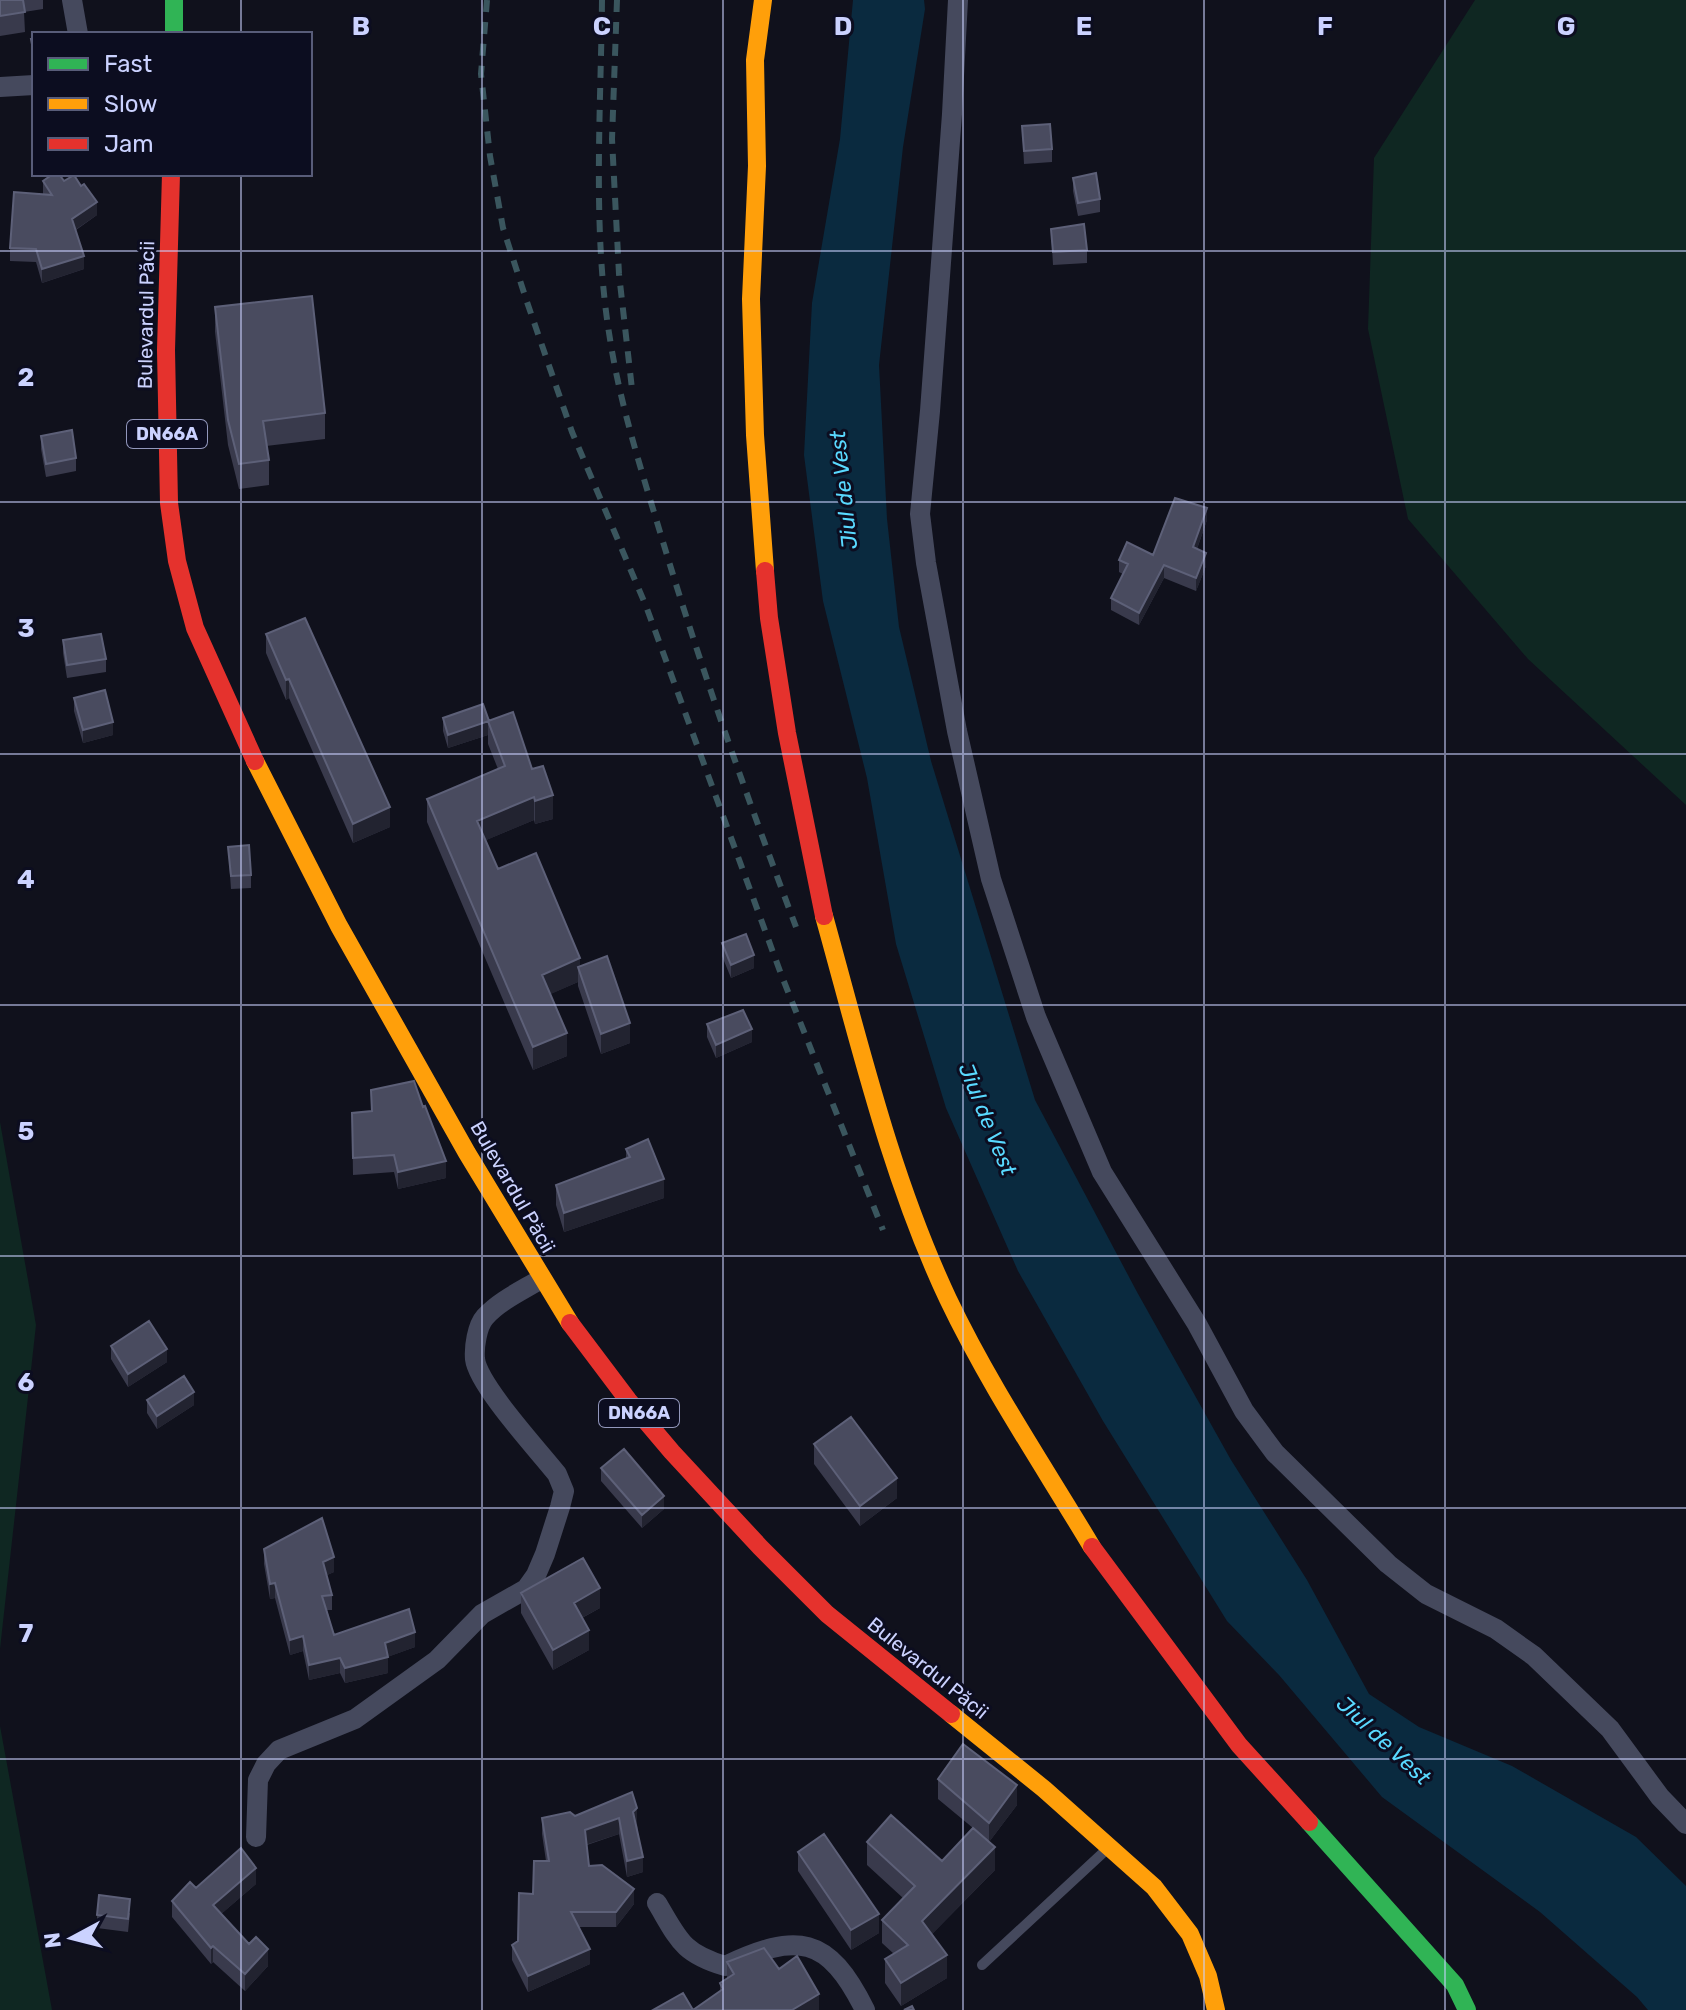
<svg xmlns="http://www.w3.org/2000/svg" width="1686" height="2010" viewBox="0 0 1686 2010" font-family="Rubik,sans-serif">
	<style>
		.green { fill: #0f2722 }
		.water { fill: #0a2a3f }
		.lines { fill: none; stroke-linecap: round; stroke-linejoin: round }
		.lane { stroke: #45495d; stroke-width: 10 }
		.street { stroke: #45495d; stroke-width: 20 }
		.fast { stroke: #30b455; stroke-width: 18 }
		.slow { stroke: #ff9f0a; stroke-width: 18 }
		.jam { stroke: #e5322d; stroke-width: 18 }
		.rail { stroke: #3a565e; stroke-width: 6; stroke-dasharray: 12 10; stroke-linecap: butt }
		.wall { fill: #393a4c }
		.shaded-wall { fill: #222330 }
		.building { fill: #494b5f; stroke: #5d6078; stroke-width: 2 }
		.grid { fill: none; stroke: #cbd2ff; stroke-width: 2; stroke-opacity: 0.55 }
		.labels { text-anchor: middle; stroke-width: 6; stroke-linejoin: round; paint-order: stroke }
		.shield { fill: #0c0d20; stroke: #9297bc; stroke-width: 2 }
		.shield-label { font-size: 18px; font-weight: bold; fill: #cbd2ff }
		.street-label { font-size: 20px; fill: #cbd2ff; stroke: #0c0d20 }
		.water-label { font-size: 22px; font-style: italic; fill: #59d9ff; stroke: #0c0d20 }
		.grid-label { font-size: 26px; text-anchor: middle; font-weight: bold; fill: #cbd2ff; stroke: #0c0d20; stroke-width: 6; stroke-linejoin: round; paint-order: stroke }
	</style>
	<rect width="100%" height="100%" fill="#10111c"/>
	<!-- green -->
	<path class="green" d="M1475,0H1686V805L1528,659L1408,519L1368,329L1374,158Z
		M0,1122L36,1325L0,1649Z
		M0,1726L52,2010H0Z"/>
	<!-- water -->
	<path class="water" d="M853,0H924L925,9L903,147L879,365L887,519L899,627L931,761L1035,1100L1137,1292L1231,1460L1307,1580L1369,1694L1419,1727L1512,1766L1636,1837L1686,1886V2010H1648L1637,1997L1540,1912L1382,1797L1279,1675L1227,1621L1103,1421L1018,1271L946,1108L896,944L867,778L823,601L804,455L812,303L840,139Z"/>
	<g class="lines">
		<!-- lane -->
		<path class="lane" d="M982,1965L1106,1850"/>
		<!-- street -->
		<path class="street" d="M72,0L78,34
			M958,0L952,114L930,411L920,514L926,563L957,731L991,879L1036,1017L1102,1172L1197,1324L1244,1411L1275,1453L1388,1564L1426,1594L1496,1629L1534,1656L1610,1729L1660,1797L1686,1824
			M0,87L34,85
			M256,1837L258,1780L266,1764L279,1750L355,1719L437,1660L482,1614L526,1589L536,1575L545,1554L560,1507L564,1491L557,1474C538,1450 478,1385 475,1359C474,1347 477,1326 485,1317C499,1301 523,1290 541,1279
			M657,1903C679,1940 682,1953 725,1966C797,1932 828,1935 865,2010"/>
		<!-- fast -->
		<path class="fast" d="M174,0V34
			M1309,1822L1455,1985L1467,2010"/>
		<!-- slow -->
		<path class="slow" d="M763,0L755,60L757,166L751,299L755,435L765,571
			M255,761L339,926L467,1153L570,1323
			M824,916C860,1045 891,1178 948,1299C989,1385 1043,1465 1092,1547
			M951,1714L1044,1789L1154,1887L1190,1934L1208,1976L1216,2010"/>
		<!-- jam -->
		<path class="jam" d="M171,174L166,350L169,503L177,561L195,628L255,761
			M765,571L769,618L787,733L824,916
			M570,1323L628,1400L672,1452L760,1547L827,1614L951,1714
			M1092,1547L1239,1745L1309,1822"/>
		<!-- rail -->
		<path class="rail" d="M487,0L481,74L490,156L503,228L527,302L572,432L646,606L781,974L883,1230
			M602,0C601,109 592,232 610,339C620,404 641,469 660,532C700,666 747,797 796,927
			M617,0L612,139L619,274L632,389"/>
	</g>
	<!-- wall -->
	<path class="wall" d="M0,0H43V9L24,12L25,32L0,36Z
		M31,39H34V68L31,53Z
		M1022,126L1052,149V162L1024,164Z
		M1073,178L1100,199V212L1078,216L1073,191Z
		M43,181H64L97,215L76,230L84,269L42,283L36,262L10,261V248L43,194Z
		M1051,229L1087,250V263L1053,265Z
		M215,307L325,413V439L266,446L269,460V485L239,489L228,445L215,332Z
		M41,436L76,458V471L46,477L41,449Z
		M1207,520L1197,549L1206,566L1196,591L1164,578L1139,625L1111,610V598L1123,574L1119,572V560L1153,555Z
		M266,634L390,827L353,843L289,698L286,700L266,653Z
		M63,640L106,659V672L67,678L63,653Z
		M74,698L113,735L83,743L74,711Z
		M443,718L489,720L532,769L553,819L535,824L534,820L486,840L498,869L580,966L630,1043L601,1054L578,986V982L550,994L567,1056L533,1070L427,822V799L498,769L488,744V735L448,748L443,731Z
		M228,847L251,875V888L231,889Z
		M722,943L754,968L731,978L722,956Z
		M707,1024L752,1042L716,1058L707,1037Z
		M371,1090L446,1178L398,1189L394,1172L353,1175L352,1113L371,1111Z
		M626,1149L664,1198L564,1232L556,1205V1185L626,1159Z
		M111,1346L167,1362L128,1387L111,1359Z
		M147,1400L194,1405L157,1429L147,1413Z
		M814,1444L897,1498L860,1526L814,1464Z
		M601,1468L664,1509L642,1528L601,1481Z
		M264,1549L334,1572L327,1575L332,1595V1610H327L334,1635L415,1647L387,1657L388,1673L345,1683L340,1673L309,1680L303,1651L290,1655L275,1598L270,1599L264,1564Z
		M521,1593L600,1608L582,1618L589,1650L553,1670L521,1613Z
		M938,1779L1017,1805L989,1842L995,1870L932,1934L947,1978L901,2006L885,1983V1959L894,1954L882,1943V1920L903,1898L867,1865V1842L942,1861L973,1828L938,1799Z
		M575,1816L637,1824L643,1872L627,1877L619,1834L587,1845L589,1866L634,1904L616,1927H579L590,1964L528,1992L512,1960V1945L518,1941L533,1894L546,1861L542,1834V1818Z
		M798,1852L879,1933L851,1950L798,1871Z
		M256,1884L221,1914L268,1966L245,1991L213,1962L211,1964L172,1917V1901L196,1888Z
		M130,1913L128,1932L97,1928V1915Z
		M727,1962L779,1969L819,2010H693L720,1992V1983L727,1978Z"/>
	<!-- shaded-wall -->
	<path class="shaded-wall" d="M97,202V215L72,232V219Z
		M84,256V269L42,283V269Z
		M1207,508V520L1193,560V547Z
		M1206,553V566L1196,591V578Z
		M1164,565V578L1139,625V613Z
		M289,679V698L286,700V680Z
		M113,722V735L83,743V730Z
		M488,722V735L448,748V735Z
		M553,795V819L535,824V801Z
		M534,797V820L477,844V821Z
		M390,807V827L353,843V824Z
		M754,955V968L731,978V965Z
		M580,958V971L578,967V982L542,998V975Z
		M630,1023V1043L601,1054V1034Z
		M752,1029V1042L716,1058V1045Z
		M567,1033V1056L533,1070V1047Z
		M446,1161V1178L398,1189V1172Z
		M664,1179V1198L564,1232V1213Z
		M167,1349V1362L128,1387V1374Z
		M194,1392V1405L157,1429V1416Z
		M897,1478V1498L860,1526V1506Z
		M664,1496V1509L642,1528V1515Z
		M334,1557V1572L323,1577V1562Z
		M275,1583V1598L270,1599V1584Z
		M600,1588V1608L574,1622V1603Z
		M589,1630V1650L553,1670V1650Z
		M415,1632V1647L385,1658V1643Z
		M303,1636V1651L290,1655V1640Z
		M388,1657V1673L345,1683V1668Z
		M340,1658V1673L309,1680V1665Z
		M1017,1785V1805L989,1842V1823Z
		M637,1808V1824L633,1827V1812Z
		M619,1818V1834L585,1845V1830Z
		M995,1847V1870L922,1944V1921Z
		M643,1857V1872L627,1877V1861Z
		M256,1868V1884L213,1921V1905Z
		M634,1889V1904L616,1927V1912Z
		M879,1914V1933L851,1950V1930Z
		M213,1946V1962L211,1964V1948Z
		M268,1949V1966L245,1991V1974Z
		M590,1949V1964L528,1992V1976Z
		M947,1955V1978L901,2006V1983Z
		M819,1994V2010H792Z"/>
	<!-- building -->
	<path class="building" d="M0,0H23L25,12L0,16Z
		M31,39H34V55Z
		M1050,124L1052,149L1024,151L1022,126Z
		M1096,173L1100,199L1078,203L1073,178Z
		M53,174H59L64,181L74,175L81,186L84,184L97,202L72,219L84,256L42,269L36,249L10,248L14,192L52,195L43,181Z
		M1084,224L1087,250L1053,252L1051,229Z
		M312,296L325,413L263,421L269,460L239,464L228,420L215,307Z
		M72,430L76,458L46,464L41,436Z
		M1175,498L1207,508L1193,547L1206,553L1196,578L1164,565L1139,613L1111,598L1128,564L1119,560L1127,542L1153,555Z
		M305,618L390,807L353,824L289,679L286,680L266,634Z
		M101,634L106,659L67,665L63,640Z
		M105,690L113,722L83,730L74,698Z
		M483,704L489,721L448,735L443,718Z
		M513,712L532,769L543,766L553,795L535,801L534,797L477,821L498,869L536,853L580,958L542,975L567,1033L533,1047L427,799L505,766L488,721Z
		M249,845L251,875L231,876L228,847Z
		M746,934L754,955L731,965L722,943Z
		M607,956L630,1023L601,1034L578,967Z
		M743,1010L752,1029L716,1045L707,1024Z
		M414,1081L423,1107L425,1106L446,1161L398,1172L394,1155L353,1158L352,1113L372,1111L371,1090Z
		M648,1139L664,1179L564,1213L556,1185L630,1157L626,1149Z
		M149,1321L167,1349L128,1374L111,1346Z
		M184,1376L194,1392L157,1416L147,1400Z
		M851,1417L897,1478L860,1506L814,1444Z
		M624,1449L664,1496L642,1515L601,1468Z
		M322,1518L334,1557L323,1562L332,1595L322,1596L334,1635L409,1609L415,1632L385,1643L388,1657L345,1668L340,1658L309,1665L303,1636L290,1640L275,1583L270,1584L264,1549Z
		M583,1558L600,1588L574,1603L589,1630L553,1650L521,1593Z
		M963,1744L1017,1785L989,1823L938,1779Z
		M632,1792L637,1808L633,1812L643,1857L627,1861L619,1818L585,1830L589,1866L602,1865L634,1889L616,1912H571L590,1949L528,1976L512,1945L518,1941L519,1893L533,1894L534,1861H549L542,1818L570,1812L575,1816Z
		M891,1815L942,1861L973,1828L995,1847L922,1921L947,1955L901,1983L885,1959L908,1945L882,1920L915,1886L867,1842Z
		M824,1834L879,1914L851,1930L798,1852Z
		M241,1848L256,1868L213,1905L249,1944L256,1937L268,1949L245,1974L213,1946L211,1948L172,1901L190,1882L196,1888Z
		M99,1895L130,1899L128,1919L97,1915Z
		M764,1948L779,1969L797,1956L819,1994L792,2010H653L683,1993L693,2010L723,1989L720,1983L734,1974L727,1962Z
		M912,2006L914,2010H904Z"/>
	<!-- grid -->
	<path class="grid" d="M241,0V34M482,0V2010M723,0V2010M963,0V2010M1204,0V2010M1445,0V2010M241,174V2010M0,251H1686M0,502H1686M0,754H1686M0,1005H1686M0,1256H1686M0,1508H1686M0,1759H1686"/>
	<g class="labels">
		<!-- shield labels -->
		<g class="shield">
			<rect x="127" y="420" width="80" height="28" rx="6"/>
			<rect x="599" y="1399" width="80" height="28" rx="6"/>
		</g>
		<g class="shield-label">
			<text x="167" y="440">DN66A</text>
			<text x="639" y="1419">DN66A</text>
		</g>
		<!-- street labels -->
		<g class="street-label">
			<text transform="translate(146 315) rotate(-89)" y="7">Bulevardul Păcii</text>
			<text transform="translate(513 1187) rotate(60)" y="7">Bulevardul Păcii</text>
			<text transform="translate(928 1668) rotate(39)" y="7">Bulevardul Păcii</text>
		</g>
		<!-- water labels -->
		<g class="water-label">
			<text transform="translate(843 490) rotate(-96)" y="8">Jiul de Vest</text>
			<text transform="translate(988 1119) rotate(68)" y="8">Jiul de Vest</text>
			<text transform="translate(1384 1740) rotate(43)" y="8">Jiul de Vest</text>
		</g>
	</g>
	<g class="grid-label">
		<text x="361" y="35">B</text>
		<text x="602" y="35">C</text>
		<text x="843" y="35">D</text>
		<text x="1084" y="35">E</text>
		<text x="1325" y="35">F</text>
		<text x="1566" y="35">G</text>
		<text x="26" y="386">2</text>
		<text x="26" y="637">3</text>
		<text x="26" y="888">4</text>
		<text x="26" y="1140">5</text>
		<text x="26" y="1391">6</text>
		<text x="26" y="1642">7</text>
	</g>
	<!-- legend -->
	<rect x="32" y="32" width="280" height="144" fill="#0c0d20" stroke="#585c79" stroke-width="2"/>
	<rect x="48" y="58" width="40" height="12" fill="#30b455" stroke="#585c79" stroke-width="2"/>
	<text x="104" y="72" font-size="24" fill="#cbd2ff">Fast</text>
	<rect x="48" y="98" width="40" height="12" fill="#ff9f0a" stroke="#585c79" stroke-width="2"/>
	<text x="104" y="112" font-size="24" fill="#cbd2ff">Slow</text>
	<rect x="48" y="138" width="40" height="12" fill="#e5322d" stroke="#585c79" stroke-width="2"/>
	<text x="104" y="152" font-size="24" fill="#cbd2ff">Jam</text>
	<!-- north arrow -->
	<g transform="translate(72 1938) rotate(263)" stroke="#0c0d20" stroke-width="6" paint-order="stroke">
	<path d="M0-6L14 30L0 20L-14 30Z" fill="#cbd2ff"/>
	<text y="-12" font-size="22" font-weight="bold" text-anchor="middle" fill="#cbd2ff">N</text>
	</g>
</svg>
